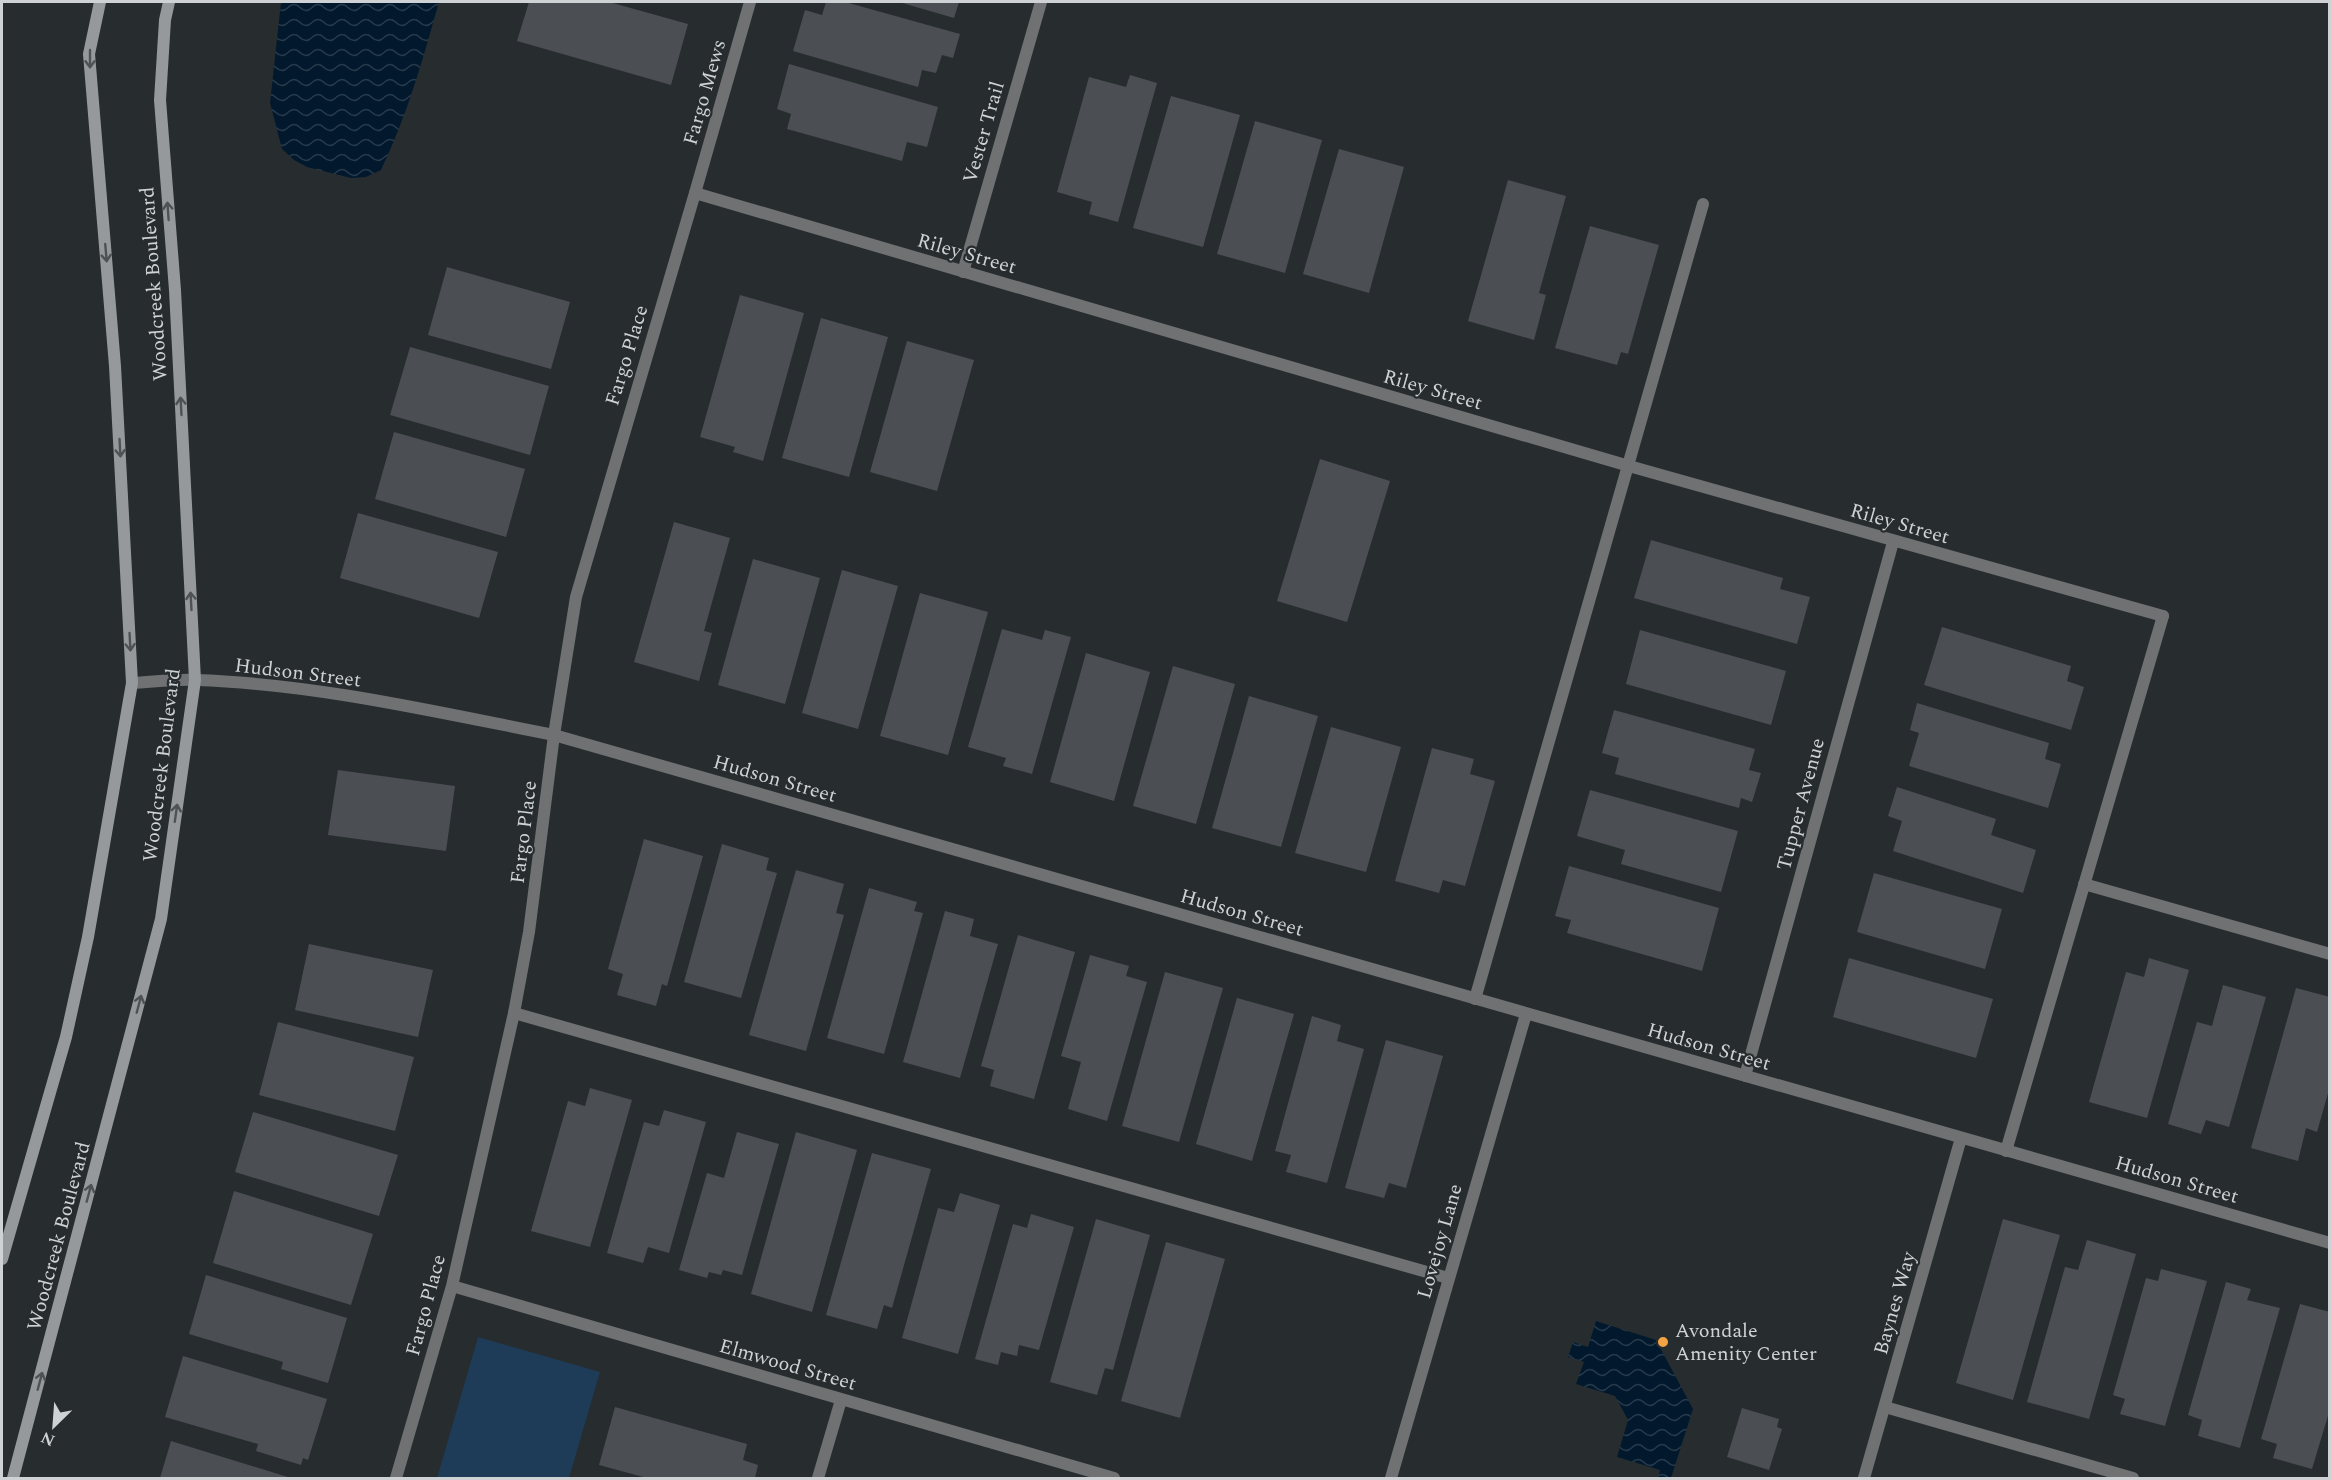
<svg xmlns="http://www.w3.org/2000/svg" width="2331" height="1480" viewBox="0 0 2331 1480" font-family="Spectral,serif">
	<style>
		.grass { fill: #1e3c57 }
		.water { fill: url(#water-waves) }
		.building { fill: #4b4f53 }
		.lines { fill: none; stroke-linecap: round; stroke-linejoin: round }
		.lane { stroke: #6f7173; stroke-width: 12 }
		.street { stroke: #6f7173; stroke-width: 12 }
		.secondary { stroke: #95999c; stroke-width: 12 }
		.oneway { stroke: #4e5255 }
		.poi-dot { fill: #f4a344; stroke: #272c2f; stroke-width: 2 }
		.labels { text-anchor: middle; stroke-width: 4.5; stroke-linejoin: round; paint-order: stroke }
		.street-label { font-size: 20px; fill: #cfd2d4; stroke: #272c2f }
		.poi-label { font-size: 20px; fill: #cfd2d4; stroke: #272c2f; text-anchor: start }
	</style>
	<defs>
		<pattern id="water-waves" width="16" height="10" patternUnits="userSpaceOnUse" patternTransform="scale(1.5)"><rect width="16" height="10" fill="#02192d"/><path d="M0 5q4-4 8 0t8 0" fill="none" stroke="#263a4b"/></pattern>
	</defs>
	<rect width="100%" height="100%" fill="#272c2f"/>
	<!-- grass -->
	<path class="grass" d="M478,1337L600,1372L569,1478H437Z"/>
	<!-- water -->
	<path class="water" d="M281,2H439C423,59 407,116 381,170L366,177L351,178L307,167L294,160L282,149L270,103Z
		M1596,1321L1656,1340L1693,1409L1671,1478H1658L1660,1470L1617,1457L1628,1420L1615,1396L1576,1384L1584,1362L1568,1357L1573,1342L1588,1347Z"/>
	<!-- building -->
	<path class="building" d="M529,2H609L688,24L671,85L517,41Z
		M826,2H845L960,34L953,58L942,55L936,73L922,70L918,87L793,51L805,10L822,15Z
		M899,2H959L954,18Z
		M789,64L938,107L927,147L907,142L902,161L787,129L791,114L777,109Z
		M1130,75L1157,83L1118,222L1089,214L1092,202L1057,192L1089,77L1126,87Z
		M1171,96L1240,115L1203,247L1133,228Z
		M1255,121L1322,140L1285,273L1217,254Z
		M1339,149L1404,167L1369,293L1303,274Z
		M1508,180L1566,196L1539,293L1546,295L1534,340L1468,321Z
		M1590,226L1659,245L1628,354L1621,352L1617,365L1555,348Z
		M447,267L570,302L551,369L428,335Z
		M740,295L804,313L763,461L733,452L735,447L700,437Z
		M821,318L888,337L849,477L782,458Z
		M907,341L974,360L937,491L870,472Z
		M410,347L549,386L530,455L390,415Z
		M394,432L525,469L506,537L375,499Z
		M1320,459L1390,481L1347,622L1277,601Z
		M358,513L498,552L479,618L340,578Z
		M674,522L730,538L704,631L712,633L699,681L634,662Z
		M1651,540L1783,578L1780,589L1810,597L1797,644L1634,598Z
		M753,559L820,578L785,704L718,685Z
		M842,570L898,586L858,729L802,713Z
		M920,593L988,612L948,755L880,736Z
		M1942,627L2071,666L2067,681L2084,687L2071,730L1924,685Z
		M1002,629L1042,640L1045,630L1071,637L1032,774L1003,766L1006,758L968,747Z
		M1640,630L1786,671L1771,725L1626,684Z
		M1086,653L1150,672L1114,801L1050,782Z
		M1173,666L1235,684L1196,824L1133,806Z
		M1249,696L1318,716L1281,847L1212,828Z
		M1917,703L2049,743L2045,759L2061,764L2048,808L1909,766L1919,733L1910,730Z
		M1614,710L1755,749L1749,770L1761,773L1752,802L1741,798L1739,808L1615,774L1619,758L1602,753Z
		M1331,727L1401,747L1366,872L1295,853Z
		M1432,748L1474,759L1470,774L1495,781L1465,886L1443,880L1439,893L1395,881Z
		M338,770L455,786L446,851L328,835Z
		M1897,787L1996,819L1991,835L2036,850L2023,893L1893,851L1902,821L1888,816Z
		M1590,790L1738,831L1721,892L1621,864L1625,850L1577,836Z
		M644,839L703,856L667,986L662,984L656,1006L617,995L623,974L608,969Z
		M722,844L769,858L766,870L777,873L741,998L684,982Z
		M1569,866L1719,908L1702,971L1567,933L1571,920L1555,916Z
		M796,870L844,884L836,913L844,915L806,1051L749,1035Z
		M1874,873L2002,909L1985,969L1857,932Z
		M869,888L917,902L914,911L923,913L884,1054L827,1038Z
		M945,911L974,919L970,936L998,944L960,1078L903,1062Z
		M1018,935L1075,952L1034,1099L990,1086L994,1070L981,1066Z
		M309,944L433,970L418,1037L295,1010Z
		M1090,955L1129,966L1126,976L1147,982L1107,1121L1068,1109L1081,1062L1061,1056Z
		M1849,958L1993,999L1976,1058L1833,1017Z
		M2149,958L2189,970L2147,1118L2089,1102L2126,972L2144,977Z
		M1165,972L1223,988L1179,1142L1122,1126Z
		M2223,985L2266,997L2229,1127L2206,1120L2201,1134L2168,1124L2197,1022L2212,1026Z
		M2296,988L2330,997V1086L2317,1132L2306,1128L2298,1161L2251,1148Z
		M1237,998L1294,1014L1252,1161L1196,1144Z
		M1312,1016L1341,1025L1337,1041L1364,1049L1327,1183L1286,1172L1291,1155L1275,1151Z
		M278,1022L414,1057L395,1131L259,1095Z
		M1386,1040L1443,1056L1406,1188L1389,1183L1384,1198L1345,1188Z
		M590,1088L632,1100L590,1247L531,1231L568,1101L585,1106Z
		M664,1110L706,1122L669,1253L648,1247L643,1263L607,1253L644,1122L659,1126Z
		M253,1112L398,1155L379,1216L235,1172Z
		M737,1132L779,1144L742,1275L723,1270L721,1275L709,1272L707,1278L679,1270L707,1173L724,1178Z
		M796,1132L857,1150L812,1312L751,1294Z
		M872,1153L931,1169L892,1308L884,1305L877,1329L826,1315Z
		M234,1191L373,1234L351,1305L213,1263Z
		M960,1193L1000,1205L958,1354L902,1338L938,1208L954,1212Z
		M1031,1214L1074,1227L1039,1350L1019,1345L1017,1356L1001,1352L998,1365L975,1359L1013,1224L1027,1228Z
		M1096,1219L1150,1235L1113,1370L1105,1368L1097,1395L1050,1382Z
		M2003,1219L2060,1235L2013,1400L1956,1383Z
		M2087,1240L2136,1254L2089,1419L2027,1402L2065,1267L2078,1270Z
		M1166,1242L1225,1259L1180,1418L1121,1401Z
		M2161,1269L2207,1281L2165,1426L2120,1414L2125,1399L2113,1395L2146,1278L2158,1281Z
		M206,1275L347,1318L328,1383L281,1369L283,1362L189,1334Z
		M2226,1282L2251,1289L2247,1300L2280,1308L2240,1448L2198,1436L2202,1420L2188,1415Z
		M2300,1304L2330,1312V1409L2312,1469L2273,1458L2277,1444L2261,1439Z
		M183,1356L327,1399L308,1460L303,1458L301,1465L256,1451L258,1444L165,1417Z
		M615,1407L747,1444L743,1460L758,1465L755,1478H647L599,1465Z
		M1742,1408L1779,1419L1777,1427L1782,1429L1769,1470L1727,1457Z
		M171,1441L291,1478H160Z"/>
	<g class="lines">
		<!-- lane -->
		<path class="lane" d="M695,193L750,2
			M2084,884L2330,954
			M1475,999L1703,204
			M514,1013L1448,1278
			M2006,1151L2163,616
			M1885,1407L2133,1478
			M818,1478L841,1400"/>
		<!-- street -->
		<path class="street" d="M963,272L1041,2
			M132,683C153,682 175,679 196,680C317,684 436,712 554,735L2330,1243
			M1745,1076L1893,542
			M452,1286L1114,1478
			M396,1478L452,1286L514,1013L529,932L554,735L576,597L695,193L1629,466L2163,616
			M1391,1478L1526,1014
			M1864,1478L1961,1138"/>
		<!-- secondary -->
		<path class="secondary" d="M2,1259L66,1037L88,937L132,683L115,366L89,54L100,2
			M13,1478L161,919L195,680L175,290L160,100L165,20L169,2"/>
	</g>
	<!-- one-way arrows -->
	<defs><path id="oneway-shaft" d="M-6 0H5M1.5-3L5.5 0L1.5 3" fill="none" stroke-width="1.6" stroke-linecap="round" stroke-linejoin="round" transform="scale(1.5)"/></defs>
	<g class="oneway">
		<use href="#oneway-shaft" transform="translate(90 59) rotate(90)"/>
		<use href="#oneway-shaft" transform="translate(168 211) rotate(-94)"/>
		<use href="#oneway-shaft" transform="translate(106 253) rotate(85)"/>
		<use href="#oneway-shaft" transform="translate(181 406) rotate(-93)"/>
		<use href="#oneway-shaft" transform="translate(120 448) rotate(87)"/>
		<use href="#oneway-shaft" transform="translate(191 601) rotate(-93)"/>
		<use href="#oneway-shaft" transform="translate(130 642) rotate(87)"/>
		<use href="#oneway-shaft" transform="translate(176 813) rotate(-82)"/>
		<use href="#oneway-shaft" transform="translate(139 1004) rotate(-75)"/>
		<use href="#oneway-shaft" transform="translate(89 1193) rotate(-75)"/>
		<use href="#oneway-shaft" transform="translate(40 1381) rotate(-75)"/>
	</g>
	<!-- markers -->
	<circle class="poi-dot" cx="1663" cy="1342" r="6"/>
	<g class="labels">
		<!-- street labels -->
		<g class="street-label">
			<text transform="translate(704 92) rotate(-74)" y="7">Fargo Mews</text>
			<text transform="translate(983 132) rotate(-74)" y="7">Vester Trail</text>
			<text transform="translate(967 253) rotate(16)" y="7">Riley Street</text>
			<text transform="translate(153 284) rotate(-94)" y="7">Woodcreek Boulevard</text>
			<text transform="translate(626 355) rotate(-73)" y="7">Fargo Place</text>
			<text transform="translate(1433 389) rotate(16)" y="7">Riley Street</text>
			<text transform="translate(1900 523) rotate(16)" y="7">Riley Street</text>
			<text transform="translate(298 672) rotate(7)" y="7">Hudson Street</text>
			<text transform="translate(161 765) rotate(-83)" y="7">Woodcreek Boulevard</text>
			<text transform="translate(775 778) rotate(16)" y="7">Hudson Street</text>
			<text transform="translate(1800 804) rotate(-75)" y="7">Tupper Avenue</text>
			<text transform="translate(523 832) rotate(-83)" y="7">Fargo Place</text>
			<text transform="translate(1242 912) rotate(16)" y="7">Hudson Street</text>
			<text transform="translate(1709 1046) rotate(16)" y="7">Hudson Street</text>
			<text transform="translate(2177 1179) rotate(16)" y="7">Hudson Street</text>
			<text transform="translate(58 1236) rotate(-75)" y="7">Woodcreek Boulevard</text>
			<text transform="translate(1439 1241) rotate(-74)" y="7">Lovejoy Lane</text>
			<text transform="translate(1894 1303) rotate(-74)" y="7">Baynes Way</text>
			<text transform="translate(425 1305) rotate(-75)" y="7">Fargo Place</text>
			<text transform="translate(788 1364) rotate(16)" y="7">Elmwood Street</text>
		</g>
		<!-- poi labels -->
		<g class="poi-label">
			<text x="1675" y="1337">Avondale<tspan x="1675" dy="23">Amenity Center</tspan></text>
		</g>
	</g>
	<!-- border -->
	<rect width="2331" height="1480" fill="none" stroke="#cfd2d4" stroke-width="6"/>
	<!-- north arrow -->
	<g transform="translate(54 1426) rotate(205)" stroke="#272c2f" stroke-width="4.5" paint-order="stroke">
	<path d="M0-4.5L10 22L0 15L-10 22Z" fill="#cfd2d4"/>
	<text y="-9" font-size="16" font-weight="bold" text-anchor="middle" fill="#cfd2d4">N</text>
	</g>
</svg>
